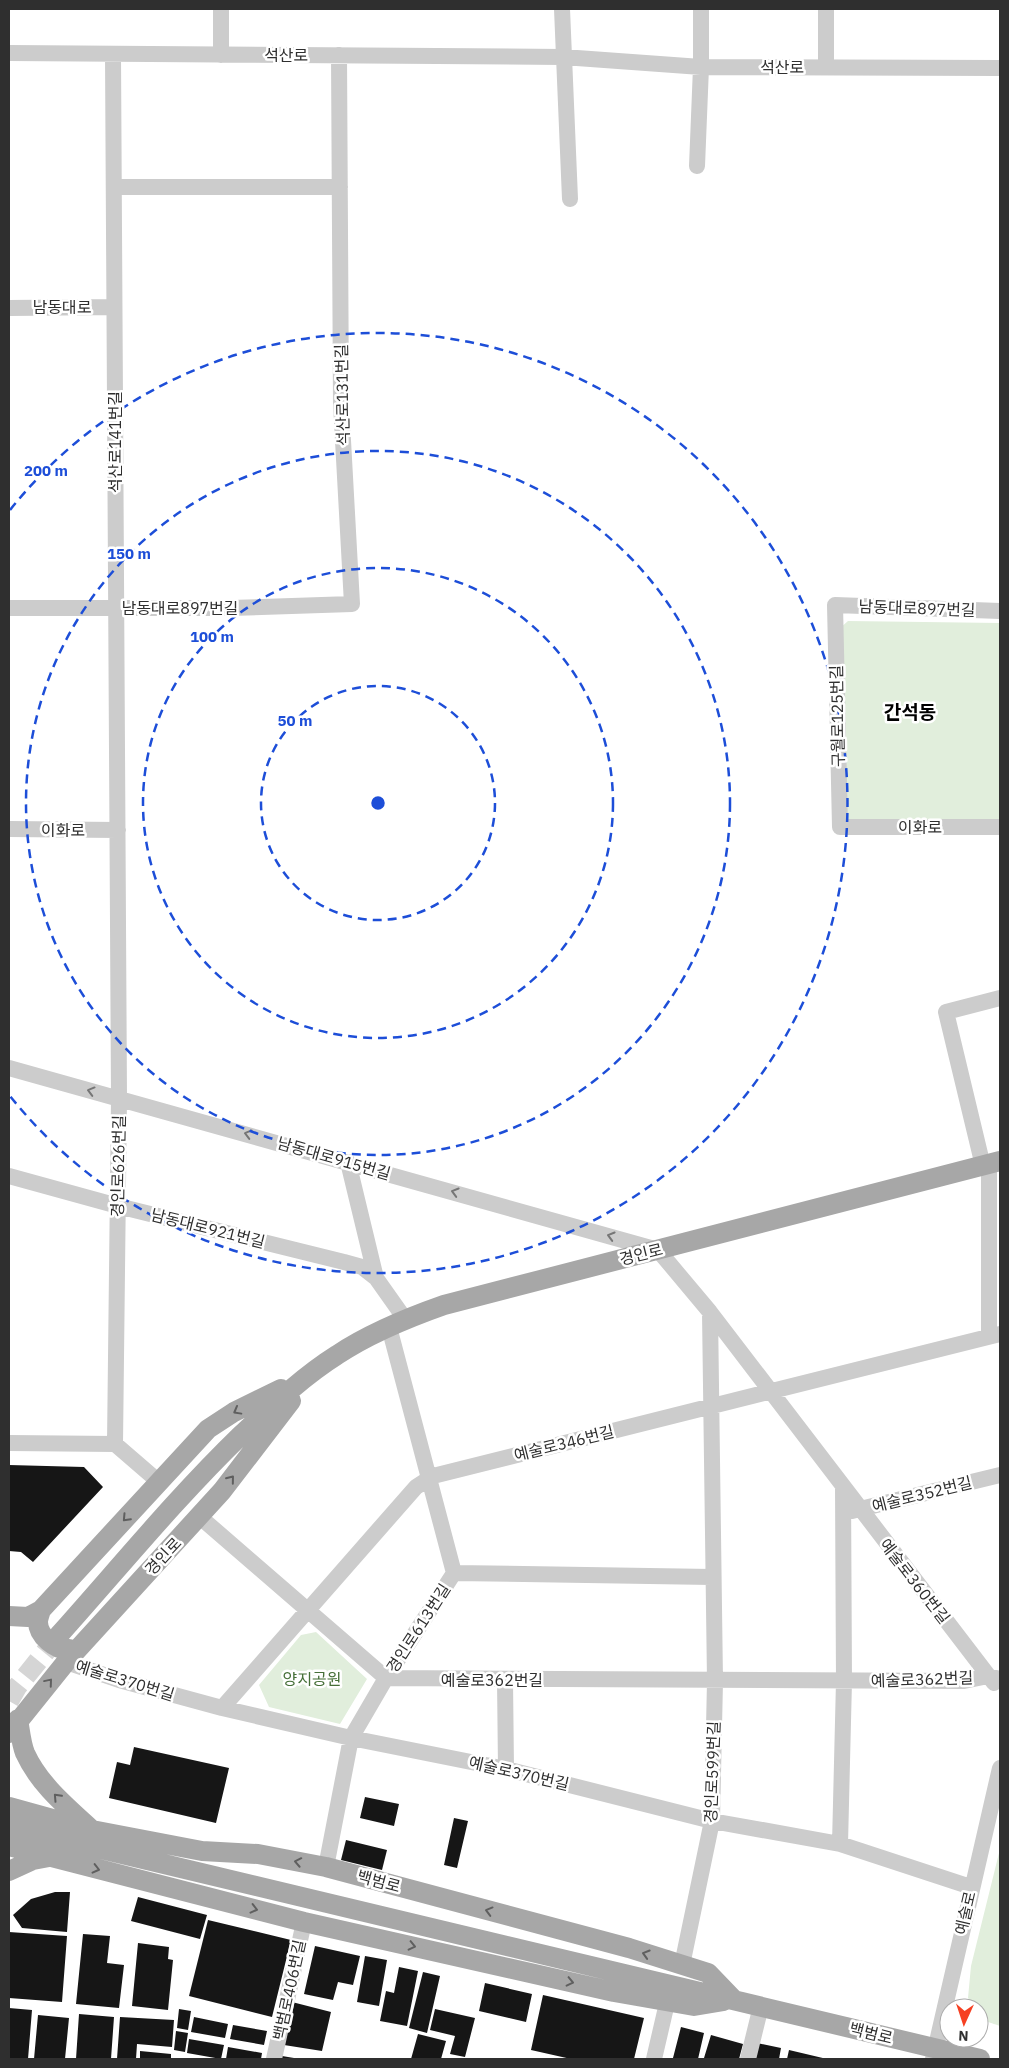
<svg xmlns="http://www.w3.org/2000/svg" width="1009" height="2068" viewBox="0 0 1009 2068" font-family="'IBM Plex Sans','Noto Sans KR',sans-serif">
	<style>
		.green { fill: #e1eedc }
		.building { fill: #161616 }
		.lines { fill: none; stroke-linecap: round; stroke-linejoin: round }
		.major-tunnel { stroke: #d5d5d5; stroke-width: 20; stroke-dasharray: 20 10; stroke-linecap: butt }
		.minor { stroke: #ccc; stroke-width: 16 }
		.major { stroke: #a7a7a7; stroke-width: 20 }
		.oneway { stroke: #767676 }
		.oneway2 { stroke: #5f5f5f }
		.ring { fill: none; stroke: #1d4ed8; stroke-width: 2.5; stroke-dasharray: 9 6 }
		.labels { text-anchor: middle; stroke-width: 5; stroke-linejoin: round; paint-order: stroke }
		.street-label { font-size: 16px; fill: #2f2f2f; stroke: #fff }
		.park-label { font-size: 16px; fill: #466f38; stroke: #fff }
		.quarter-label { font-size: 19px; font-weight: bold; fill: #000; stroke: #fff }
		.centre { fill: #1d4ed8; stroke: #fff; stroke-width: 2.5 }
		.ring-label { font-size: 15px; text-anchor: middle; font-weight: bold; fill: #1d4ed8; stroke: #fff; stroke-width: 5; stroke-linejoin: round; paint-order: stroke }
	</style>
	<rect width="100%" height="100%" fill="#fff"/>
	<!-- green -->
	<path class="green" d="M848,621L1000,623V831L841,823L838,630Z
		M316,1632L367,1679L340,1724L269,1707L259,1685L301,1635Z
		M1000,1849V2026C989,2022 979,2021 979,2008H975L968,1998L971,1966Z"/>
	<!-- building -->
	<path class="building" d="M9,1465L84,1467L103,1487L33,1562L21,1552L9,1551Z
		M134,1747L229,1768L216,1823L109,1798L117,1762L130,1765Z
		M365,1797L399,1804L394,1826L360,1818Z
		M454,1818L468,1821L457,1868L444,1865Z
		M346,1840L387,1850L382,1870L341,1860Z
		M55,1892H70L67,1932L22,1928L13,1915L31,1899Z
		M138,1897L207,1915L200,1939L131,1921Z
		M208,1920L291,1940L272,2017L189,1996Z
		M9,1932L67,1936L62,2002L9,1998Z
		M83,1934L110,1936L107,1963L124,1965L119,2008L76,2004Z
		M138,1943L169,1947L168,1959L173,1960L168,2010L132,2006Z
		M315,1946L360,1956L353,1985L338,1982L333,2000L304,1994Z
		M365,1956L387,1960L379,2006L357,2002Z
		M399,1967L418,1971L407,2026L380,2021L386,1991L394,1993Z
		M423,1972L440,1976L427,2033L409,2028Z
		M485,1983L532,1994L526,2022L479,2011Z
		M543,1995L644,2018L634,2059H571L531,2050Z
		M292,2002L331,2012L322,2051L284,2045Z
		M9,2008L32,2010L28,2059H9Z
		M179,2009L191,2011L188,2030L177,2028Z
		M435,2009L475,2018L465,2057L450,2054L455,2036L430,2030Z
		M79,2014L114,2017L111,2059H76Z
		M38,2015L69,2018L65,2059H34Z
		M120,2017L174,2020L172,2047L137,2044L136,2059H117Z
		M194,2017L228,2024L225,2038L191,2032Z
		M233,2025L267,2031L264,2045L230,2039Z
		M681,2027L704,2033L698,2059L673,2058Z
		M176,2031L188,2033L185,2052L174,2050Z
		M418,2034L446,2041L441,2059H411Z
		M711,2035L743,2044L739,2059L704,2058Z
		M189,2039L224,2045L221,2059L187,2053Z
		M757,2043L781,2048L779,2059H754Z
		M228,2047L262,2053L261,2059H226Z
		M789,2050L827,2059H787Z
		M140,2051L171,2054V2059H140Z
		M282,2056L294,2058V2059H281Z"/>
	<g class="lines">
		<!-- major-tunnel -->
		<path class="major-tunnel" d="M9,1701L17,1687L59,1635"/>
		<!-- minor -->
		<path class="minor" d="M562,9L570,199
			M826,9V67
			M9,53L563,57L701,67L1000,68
			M113,55L119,1098L115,1444L159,1482
			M221,55V9
			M697,166L701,67V9
			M114,187H340
			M9,308L114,307
			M9,608H230L352,604L341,404L339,55
			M1000,611L835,605L840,827H1000
			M9,829L118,830
			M9,1068L658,1250L710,1312L715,1681L712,1821L682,1965
			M348,1162L376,1278L405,1319
			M983,1166L946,1012L1000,998
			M9,1176L118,1206L344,1262L362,1267L376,1278
			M710,1312L994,1683
			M989,1336V1164
			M9,1443L115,1444
			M852,1511L1000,1475
			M200,1517L386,1678L964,1681L988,1676L1000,1679
			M454,1573L712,1577
			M66,1662L119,1680L222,1708L351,1738L506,1769L712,1821L840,1844L971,1887
			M505,1680L506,1769
			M222,1708L416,1487L433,1476L1000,1334
			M840,1844L844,1681L843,1486
			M326,1867L351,1738L386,1678L454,1573L389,1327
			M274,2059L304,1922
			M654,2059L667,2003
			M748,2059L761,2006
			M933,2059L1000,1768"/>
		<!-- major -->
		<path class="major" d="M41,1610C40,1613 38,1619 38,1622C38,1636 56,1651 69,1649
			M9,1616L28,1617L41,1610L208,1429L234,1412L281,1389
			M59,1635C119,1568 176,1498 241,1435C271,1407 302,1377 337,1355C370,1333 407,1318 444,1305L1000,1161
			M18,1719C20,1730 21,1743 25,1753C39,1784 66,1806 91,1829
			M9,1733L66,1662L222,1491L291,1401
			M9,1807L92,1830L202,1851L258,1854L326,1867L629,1948L708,1973L733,1999
			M9,1827L980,2059
			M9,1846L304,1922L614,1992L694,2006L724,2001
			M9,1871L33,1860L49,1857"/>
	</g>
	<!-- one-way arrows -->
	<defs><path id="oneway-chevron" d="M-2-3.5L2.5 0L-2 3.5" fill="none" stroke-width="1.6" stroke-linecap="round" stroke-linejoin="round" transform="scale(1.25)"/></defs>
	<g class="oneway">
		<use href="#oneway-chevron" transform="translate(91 1091) rotate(-165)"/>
		<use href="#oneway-chevron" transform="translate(248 1134) rotate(-165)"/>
		<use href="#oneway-chevron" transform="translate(455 1192) rotate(-164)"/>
		<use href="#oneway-chevron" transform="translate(611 1236) rotate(-164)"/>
	</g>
	<g class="oneway2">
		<use href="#oneway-chevron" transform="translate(237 1411) rotate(151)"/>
		<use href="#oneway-chevron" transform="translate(231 1479) rotate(-51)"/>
		<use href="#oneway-chevron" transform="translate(126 1518) rotate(133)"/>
		<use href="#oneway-chevron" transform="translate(49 1682) rotate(-50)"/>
		<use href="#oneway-chevron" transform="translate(57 1797) rotate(-133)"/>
		<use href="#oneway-chevron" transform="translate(298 1862) rotate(-169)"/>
		<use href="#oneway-chevron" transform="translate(96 1869) rotate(14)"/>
		<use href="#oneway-chevron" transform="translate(254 1909) rotate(14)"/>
		<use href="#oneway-chevron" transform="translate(489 1911) rotate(-165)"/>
		<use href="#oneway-chevron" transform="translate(412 1946) rotate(13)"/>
		<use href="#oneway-chevron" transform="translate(646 1954) rotate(-163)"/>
		<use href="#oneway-chevron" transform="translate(570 1982) rotate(13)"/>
	</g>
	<!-- distance rings -->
	<g class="ring">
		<circle cx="378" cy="803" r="117"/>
		<circle cx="378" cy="803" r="235"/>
		<circle cx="378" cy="803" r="352"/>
		<path d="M10 510A470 470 0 1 1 10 1096"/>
	</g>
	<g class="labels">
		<!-- street labels -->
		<g class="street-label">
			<text x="286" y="61">석산로</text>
			<text x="782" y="73">석산로</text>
			<text x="62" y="313">남동대로</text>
			<text transform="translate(342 395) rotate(-91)" y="6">석산로131번길</text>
			<text transform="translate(115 442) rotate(-90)" y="6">석산로141번길</text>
			<text x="180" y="614">남동대로897번길</text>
			<text transform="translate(917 608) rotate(2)" y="6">남동대로897번길</text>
			<text transform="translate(837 716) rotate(-91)" y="6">구월로125번길</text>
			<text x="920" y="833">이화로</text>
			<text x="63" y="836">이화로</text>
			<text transform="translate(334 1158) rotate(16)" y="6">남동대로915번길</text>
			<text transform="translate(118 1166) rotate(-89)" y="6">경인로626번길</text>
			<text transform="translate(208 1228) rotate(14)" y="6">남동대로921번길</text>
			<text transform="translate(641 1254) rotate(-14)" y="6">경인로</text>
			<text transform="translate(564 1443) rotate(-14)" y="6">예술로346번길</text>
			<text transform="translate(922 1494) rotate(-14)" y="6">예술로352번길</text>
			<text transform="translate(163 1556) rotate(-47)" y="6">경인로</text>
			<text transform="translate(915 1581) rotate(52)" y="6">예술로360번길</text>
			<text transform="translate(418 1628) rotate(-57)" y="6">경인로613번길</text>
			<text transform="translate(922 1679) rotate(-2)" y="6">예술로362번길</text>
			<text transform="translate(125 1680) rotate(17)" y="6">예술로370번길</text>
			<text x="492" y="1686">예술로362번길</text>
			<text transform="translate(712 1772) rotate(-88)" y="6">경인로599번길</text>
			<text transform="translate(519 1773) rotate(13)" y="6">예술로370번길</text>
			<text transform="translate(379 1881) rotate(15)" y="6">백범로</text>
			<text transform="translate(965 1913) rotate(-77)" y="6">예술로</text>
			<text transform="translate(289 1990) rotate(-78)" y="6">백범로406번길</text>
			<text transform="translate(871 2033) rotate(14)" y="6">백범로</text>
		</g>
		<!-- park labels -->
		<g class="park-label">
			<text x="312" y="1685">양지공원</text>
		</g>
		<!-- quarter labels -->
		<g class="quarter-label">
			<text x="910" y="719">간석동</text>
		</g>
	</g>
	<circle cx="378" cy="803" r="8" class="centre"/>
	<g class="ring-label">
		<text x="46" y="476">200 m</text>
		<text x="129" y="559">150 m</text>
		<text x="212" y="642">100 m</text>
		<text x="295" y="726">50 m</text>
	</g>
	<!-- border -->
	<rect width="1009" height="2068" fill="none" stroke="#2f2f2f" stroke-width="20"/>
	<!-- north arrow -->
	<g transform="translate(964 2023) rotate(183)"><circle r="24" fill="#ffffff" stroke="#acacac"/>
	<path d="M0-4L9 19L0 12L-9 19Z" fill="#f64022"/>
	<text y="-8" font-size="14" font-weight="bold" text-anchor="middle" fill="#2f2f2f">N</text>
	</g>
</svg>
